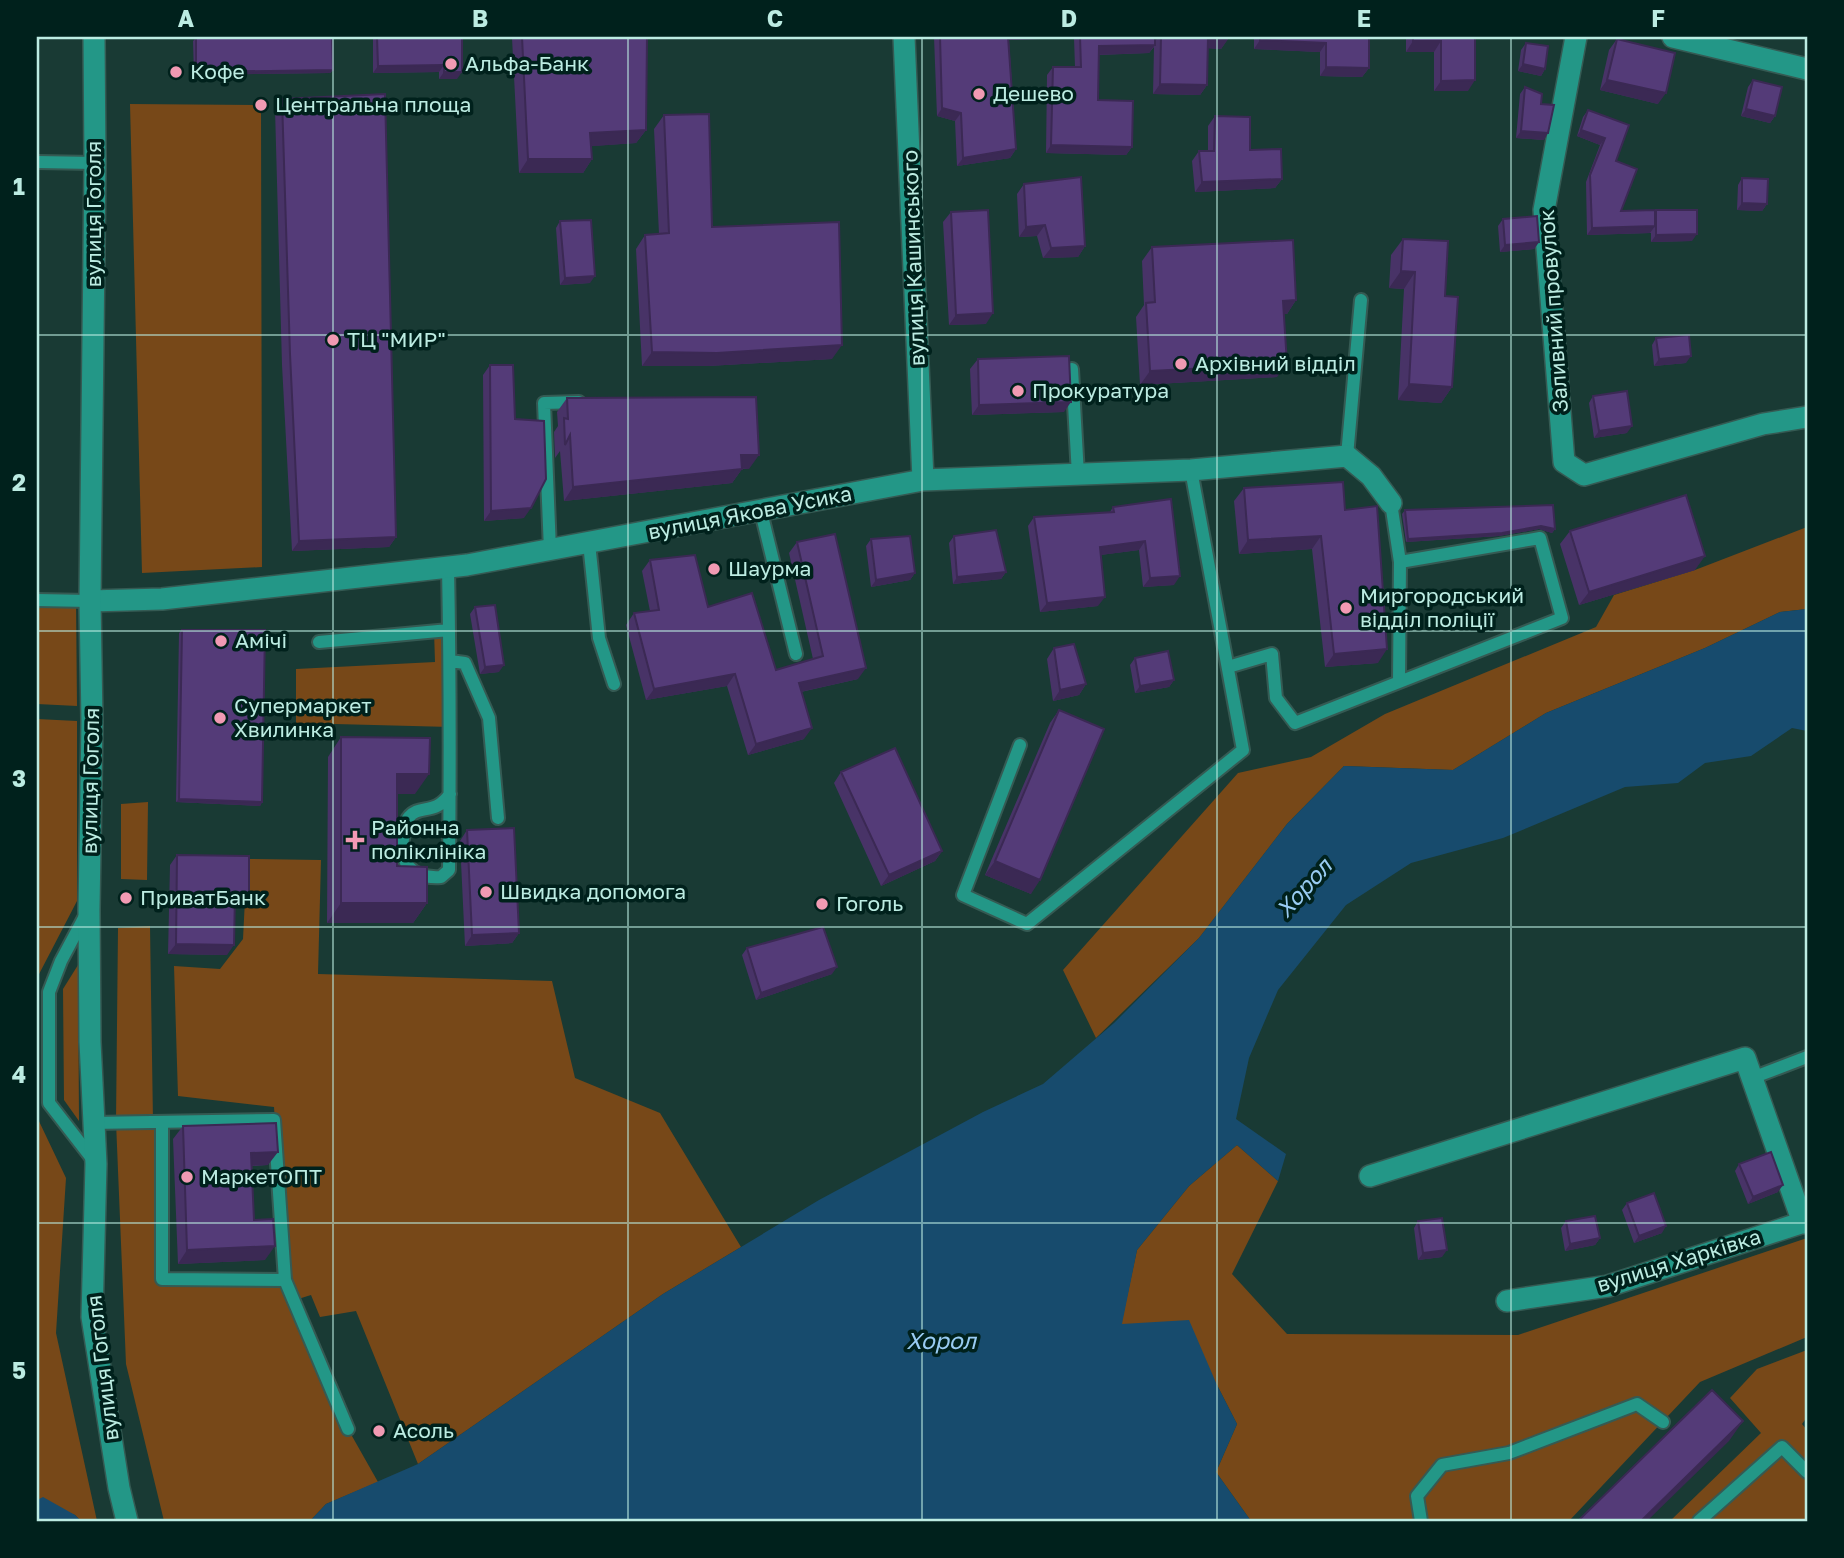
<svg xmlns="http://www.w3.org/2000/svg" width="1844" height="1558" viewBox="0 0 1844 1558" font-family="'Golos Text',sans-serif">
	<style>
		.green { fill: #774818 }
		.water { fill: #174b6d }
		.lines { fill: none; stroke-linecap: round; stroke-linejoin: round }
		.lane-casing { stroke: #355a53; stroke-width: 16 }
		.street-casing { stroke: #355a53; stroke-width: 24 }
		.secondary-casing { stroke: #355a53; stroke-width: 24 }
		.lane { stroke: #239787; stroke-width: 12 }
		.street { stroke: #239787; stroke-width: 21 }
		.secondary { stroke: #239787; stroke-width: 21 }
		.wall { fill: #483367 }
		.shaded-wall { fill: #3b2954 }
		.building { fill: #543b78; stroke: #3b2954; stroke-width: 2 }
		.grid { fill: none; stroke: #bcece2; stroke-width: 2; stroke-opacity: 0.55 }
		.poi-dot { fill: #f19ab3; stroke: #00211c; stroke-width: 2.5 }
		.labels { text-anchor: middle; stroke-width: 7; stroke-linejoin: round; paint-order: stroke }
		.poi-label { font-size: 21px; fill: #bcece2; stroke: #00211c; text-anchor: start }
		.street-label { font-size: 21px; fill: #bcece2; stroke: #00211c }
		.water-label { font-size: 23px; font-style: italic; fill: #99ccf3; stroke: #00211c }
		.neatline { fill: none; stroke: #bcece2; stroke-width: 2.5 }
		.grid-label { font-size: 23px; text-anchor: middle; font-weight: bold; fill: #bcece2 }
	</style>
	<rect width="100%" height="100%" fill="#193a34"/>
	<!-- green -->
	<path class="green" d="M130,104L261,105L262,567L142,573Z
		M1807,527V609L1780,612L1705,648L1546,713L1453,770L1344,766L1287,824L1199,938L1096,1038L1063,970L1238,773L1311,757L1385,714L1596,627L1614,595L1695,570Z
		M37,600L76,601L77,706L37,704Z
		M449,630L451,727L296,723V669L435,662L434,631Z
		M37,719L77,721V901L37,978Z
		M148,802L147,880L121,879V804Z
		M247,859L321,860L318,974L552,981L575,1078L660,1113L741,1247L663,1294L418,1464L356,1311L320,1317L311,1295L295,1300L348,1429L378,1482L326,1504L310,1521H164L126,1364L116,1122L118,928L150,926L153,1121L162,1122V1279L285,1280L274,1107L178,1096L174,966L220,969L243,939Z
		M78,965L79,1121L64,1100L63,989Z
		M37,1117L66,1178L56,1333L97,1521H81L75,1515L37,1500Z
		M1237,1145L1278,1181L1232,1274L1287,1334L1518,1335L1807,1238V1337L1700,1382L1569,1521H1251L1216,1472L1237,1424L1217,1385L1121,1325L1137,1250L1189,1186Z
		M1807,1350V1417L1802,1424L1807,1430V1521H1670L1761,1433L1730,1398L1757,1369Z"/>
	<!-- water -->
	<path class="water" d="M1807,609V731L1792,728L1751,756L1705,763L1678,783L1625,787L1503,838L1411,863L1346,905L1278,990L1249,1058L1236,1119L1286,1154L1278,1181L1237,1145L1189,1186L1137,1250L1122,1324L1189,1320L1217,1385L1237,1424L1216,1472L1251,1521H310L326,1504L418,1464L663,1294L819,1200L983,1112L1043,1084L1114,1023L1199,938L1287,824L1344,766L1453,770L1546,713L1705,648L1780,612Z
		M43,1497L75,1515L81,1521H37V1500Z"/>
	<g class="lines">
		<defs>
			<path id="lane" d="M37,162L95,163
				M1072,369L1078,475
				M1347,456L1361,300
				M1391,503L1400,562L1399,681
				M761,512L796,654
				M589,543L599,638L614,684
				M550,550L544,403L579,402
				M448,567C450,668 450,769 449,870L441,877C410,879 398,862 404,833C405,828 405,821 409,817C419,804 435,816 450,794
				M37,600L90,601
				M319,642L449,630
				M450,661L465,663L489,718L498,818
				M1228,667L1272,654L1276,698L1295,723L1562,618L1540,538L1400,562
				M1020,745L963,895L1027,924L1243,750L1191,470
				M85,916L61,961L49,992V1103L94,1161
				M1752,1078L1807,1057
				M162,1122V1279L285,1280
				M92,1123L274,1120L285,1280L348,1429
				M1421,1521L1417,1496L1442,1465L1509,1453L1637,1404L1663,1422
				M1699,1521L1782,1447L1807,1472"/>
			<path id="street" d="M904,37L923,480
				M1576,37L1544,210L1564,462L1584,475L1763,424L1807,417
				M90,601L162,599L467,565L923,480L1191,470L1347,456L1371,476L1391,503
				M1370,1176L1745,1058L1803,1223
				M1507,1301L1608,1286L1807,1221"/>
			<path id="secondary" d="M94,37L95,163L90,601L92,722L89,910L90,1042L96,1164L92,1317L119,1488L127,1521
				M1673,37L1807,69"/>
		</defs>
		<!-- lane casing -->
		<use href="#lane" class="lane-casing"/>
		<!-- street casing -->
		<use href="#street" class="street-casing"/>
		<!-- secondary casing -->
		<use href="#secondary" class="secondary-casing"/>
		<!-- lane -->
		<use href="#lane" class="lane"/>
		<!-- street -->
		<use href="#street" class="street"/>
		<!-- secondary -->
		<use href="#secondary" class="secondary"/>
	</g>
	<!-- wall -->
	<path class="wall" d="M374,37H462L457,79H439V72L373,73V39Z
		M513,37H647L646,130L636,143L591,146L592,159L583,173H519L512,38Z
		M934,37H1155V41L1158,37H1229L1221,49L1208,48L1207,85L1200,95L1153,94L1154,47L1149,53L1099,55L1098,100L1132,147L1126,155L1046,153L1047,75L1053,67H1075L1074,38L1009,40L1016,149L1010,158L957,166L955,121L937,116Z
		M1254,37H1369V68L1362,77L1320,76V52L1254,49Z
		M1406,37H1475L1468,91H1434V52H1406Z
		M196,38L333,70L330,73L194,75L193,41Z
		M1617,39L1658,104L1600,90L1609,50Z
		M1526,43L1545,69L1541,76L1518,71L1521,50Z
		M1753,80L1775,116L1770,123L1741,116L1748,87Z
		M1525,87L1541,104L1544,140L1516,138L1520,94Z
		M282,99L396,537L389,547L292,551L282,365L275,109Z
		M1588,110L1616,161L1621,211L1692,241L1651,242V233L1587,235L1586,182L1600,145L1577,136L1583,117Z
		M664,115L712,227L832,359L708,366H642L636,249L645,235L659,234L654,129Z
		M1215,116L1282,179L1275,188L1195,192L1192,161L1199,151H1208V126Z
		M1742,178L1767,204L1762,211L1737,210L1738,185Z
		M1024,184L1085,246L1078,257L1043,258L1037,236L1019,237L1017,194Z
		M951,212L986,324L949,325L943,222Z
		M1503,219L1539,242L1534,249L1500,252L1498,226Z
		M560,221L590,283L560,285L556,228Z
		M1403,239L1445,296L1452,387L1441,403L1398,400L1404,289L1389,288L1391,255Z
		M1152,247L1296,300L1287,314H1284L1277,377L1140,385L1136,317L1144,305L1142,261Z
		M1656,338L1686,363L1654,366L1652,345Z
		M978,359L1064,412L972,415L970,369Z
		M490,365L515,419L524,518L484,521L483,375Z
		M1593,396L1627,433L1594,438L1589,403Z
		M567,398L749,469H742L732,483L564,501L560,451L555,458L554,432L558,426L557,412Z
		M1244,488L1345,510L1378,663L1325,667L1312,549L1239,554L1234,501Z
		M1171,499L1174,585L1143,587L1139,550L1100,555L1098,606L1040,612L1028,526L1034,517L1110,512L1113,507Z
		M1405,510L1555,529L1552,533L1539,529L1499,536L1406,542L1402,514Z
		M1570,531L1695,570L1579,605L1560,544Z
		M954,536L1006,572L1001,579L953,584L949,543Z
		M871,539L915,573L910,580L871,587L866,546Z
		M797,542L858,679L801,692L804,739L748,755L727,686L646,700L626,625L634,613L650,611L642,571L650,560L708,607L776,670L813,659L789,553Z
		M475,607L499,672L480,674L470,614Z
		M182,630L262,802L260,806L176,802L179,633Z
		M1054,648L1086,684L1079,695L1053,701L1047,659Z
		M1135,658L1174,680L1169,687L1135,693L1130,665Z
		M1059,710L1031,894L985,875L1050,723Z
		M341,737L415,794H397V866L427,903L413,923H327L328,757Z
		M841,772L942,851L935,861L881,886L834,783Z
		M467,830L519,933L512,943L465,946L460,841Z
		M177,855L249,893L242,903H235L227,955L168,954L170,865Z
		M747,948L832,974L756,1000L742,955Z
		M183,1126L268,1165L252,1166L254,1220L265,1260L178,1264L173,1139Z
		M1739,1164L1778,1192L1748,1204L1735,1171Z
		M1627,1203L1662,1233L1634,1243L1622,1210Z
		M1418,1221L1442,1257L1418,1260L1414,1228Z
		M1566,1221L1600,1238L1595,1245L1565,1251L1561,1228Z"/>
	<!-- shaded-wall -->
	<path class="shaded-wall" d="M1004,37H1074V38L1002,40Z
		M1208,38H1229L1221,49L1201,48Z
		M1260,40L1326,43L1320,52L1254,49Z
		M1413,41H1441L1434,52H1406Z
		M1155,45L1149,53L1093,55L1099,46Z
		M1523,64L1545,69L1541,76L1518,71Z
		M444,65L439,72L373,73L378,66Z
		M1326,67L1369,68L1362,77L1320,76Z
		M333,70L330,73L194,75L196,72Z
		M444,72H462L457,79H439Z
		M1475,80L1468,91H1434L1441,81Z
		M1607,80L1666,93L1658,104L1600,90Z
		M1160,84L1207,85L1200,95L1153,94Z
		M942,108L961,113L955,121L937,116Z
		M1746,109L1775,116L1770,123L1741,116Z
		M646,130L636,143L581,147L590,133Z
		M1581,130L1605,138L1600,145L1577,136Z
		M1521,131L1548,133L1544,140L1516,138Z
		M1051,145L1132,147L1126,155L1046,153Z
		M1016,149L1010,158L957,166L963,158Z
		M528,159H592L583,173H519Z
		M1282,179L1275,188L1195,192L1202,182Z
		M1742,203L1767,204L1762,211L1737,210Z
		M1045,225L1037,236L1019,237L1026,227Z
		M1655,226L1650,233L1587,235L1592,228Z
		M1697,234L1692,241L1651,242L1656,235Z
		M1539,242L1534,249L1500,252L1505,245Z
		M1085,246L1078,257L1043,258L1051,248Z
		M1401,271L1415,272L1404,289L1389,288Z
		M595,276L590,283L560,285L565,278Z
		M1296,300L1287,314H1274L1283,301Z
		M993,313L986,324L949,325L956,315Z
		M842,345L832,359L708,366H642L652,352Z
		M1691,356L1686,363L1654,366L1659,359Z
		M1287,364L1277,377L1140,385L1150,371Z
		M1409,384L1452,387L1441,403L1398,400Z
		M1071,402L1064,412L972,415L979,405Z
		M1632,426L1627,433L1594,438L1599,431Z
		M741,455H759L749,469L731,468Z
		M742,469L732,483L564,501L573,487Z
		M531,508L524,518L484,521L491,511Z
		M1541,526L1555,529L1552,533L1539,529L1499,536L1406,542L1408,539Z
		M1321,536L1312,549L1239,554L1248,540Z
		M396,537L389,547L292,551L299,541Z
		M1145,541L1139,550L1093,556L1100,547Z
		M1705,556L1695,570L1579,605L1589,592Z
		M1006,572L1001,579L953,584L957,577Z
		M915,573L910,580L871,587L876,580Z
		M1180,576L1174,585L1143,587L1150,578Z
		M1105,597L1098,606L1040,612L1047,603Z
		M1387,649L1378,663L1325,667L1334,654Z
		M504,665L499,672L480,674L485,667Z
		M866,668L858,679L791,694L799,683Z
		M735,674L727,686L646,700L654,689Z
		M1174,680L1169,687L1135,693L1140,686Z
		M1086,684L1079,695L1053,701L1060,690Z
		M812,728L804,739L748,755L756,744Z
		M397,774H429L415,794H383Z
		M179,799L262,802L260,806L176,802Z
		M942,851L935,861L881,886L889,875Z
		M995,861L1040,880L1031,894L985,875Z
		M235,893H249L242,903H228Z
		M341,903H427L413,923H327Z
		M519,933L512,943L465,946L472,935Z
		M176,944L234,945L227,955L168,954Z
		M837,967L832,974L756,1000L761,993Z
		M278,1152L268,1165L242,1166L251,1153Z
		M1783,1185L1778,1192L1748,1204L1753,1197Z
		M1666,1226L1662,1233L1634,1243L1639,1236Z
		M1600,1238L1595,1245L1565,1251L1570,1244Z
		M275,1246L265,1260L178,1264L187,1250Z
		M1447,1250L1442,1257L1418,1260L1423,1253Z
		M1743,1421L1729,1441L1647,1521H1641Z"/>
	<!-- building -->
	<path class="building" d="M332,37L333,70L196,72V38Z
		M377,37H462V72H444V65L378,66Z
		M522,37H647L646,130L590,133L592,159H528Z
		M940,37H1008L1016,149L963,158L961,113L942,108Z
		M1080,37H1155V45L1099,46L1098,100L1133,101L1132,147L1051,145L1053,67H1081Z
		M1161,37H1229V38H1208L1207,85L1160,84Z
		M1260,37H1369V68L1326,67V43L1260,40Z
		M1413,37H1475V80L1441,81V41H1413Z
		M1617,39L1675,53L1666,93L1607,80Z
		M1526,43L1548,46L1545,69L1523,64Z
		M1753,80L1782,87L1775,116L1746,109Z
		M1525,87L1542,94L1541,104L1554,105L1548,133L1521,131Z
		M385,94L396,537L299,541L290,354L282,99Z
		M1588,110L1629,125L1616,161L1637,169L1621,211L1655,210V226L1592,228L1590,175L1605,138L1581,130Z
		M709,114L712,227L839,222L842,345L717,353L652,352L645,235L669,233L664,115Z
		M1215,116L1250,117V150L1281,149L1282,179L1202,182L1199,151H1214Z
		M1081,177L1085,246L1051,248L1045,225L1026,227L1024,184Z
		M1742,178L1768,179L1767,204L1742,203Z
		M988,210L993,313L956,315L951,212Z
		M1656,210H1697V234L1656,235Z
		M1537,216L1539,242L1505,245L1503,219Z
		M591,220L595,276L565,278L560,221Z
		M1403,239L1448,241L1445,296L1458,297L1452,387L1409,384L1415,272L1401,271Z
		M1293,240L1296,300L1283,301L1287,364L1150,371L1146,303L1155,302L1152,247Z
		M1689,335L1691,356L1659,359L1656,338Z
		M1069,356L1071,402L979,405L978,359Z
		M490,365H513L515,419L544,421L546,479L531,508L491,511Z
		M1627,391L1632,426L1599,431L1593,396Z
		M756,397L759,455H741L742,469L573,487L570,435L565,445L564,418L568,419L567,398Z
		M1343,482L1345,510L1377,506L1387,649L1334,654L1321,536L1248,540L1244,488Z
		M1686,495L1705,556L1589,592L1570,531Z
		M1171,499L1180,576L1150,578L1145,541L1100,547L1105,597L1047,603L1034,517L1114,512L1113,507Z
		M1553,505L1555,529L1541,526L1502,533L1408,539L1405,510Z
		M996,530L1006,572L957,577L954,536Z
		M835,534L866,668L799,683L812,728L756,744L735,674L654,689L634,613L659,610L650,560L695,555L708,607L752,593L776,670L823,656L797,542Z
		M910,536L915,573L876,580L871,539Z
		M495,605L504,665L485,667L475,607Z
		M182,630H265L262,802L179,799Z
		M1074,644L1086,684L1060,690L1054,648Z
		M1168,651L1174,680L1140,686L1135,658Z
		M1059,710L1104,729L1040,880L995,861Z
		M341,737L430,738L429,774H397V866L427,867V903H341Z
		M895,748L942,851L889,875L841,772Z
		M514,828L519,933L472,935L467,830Z
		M177,855L249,856V893H235L234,945L176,944Z
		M823,927L837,967L761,993L747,948Z
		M276,1123L278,1152L251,1153L254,1220L273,1219L275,1246L187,1250L183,1126Z
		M1771,1152L1783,1185L1753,1197L1739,1164Z
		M1654,1193L1666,1226L1639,1236L1627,1203Z
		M1595,1216L1600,1238L1570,1244L1566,1221Z
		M1442,1218L1447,1250L1423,1253L1418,1221Z
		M1712,1390L1743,1421L1641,1521H1578Z"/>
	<!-- grid -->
	<path class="grid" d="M333,37V1521M628,37V1521M922,37V1521M1217,37V1521M1511,37V1521M37,335H1807M37,631H1807M37,927H1807M37,1223H1807"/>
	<!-- markers -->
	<g class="poi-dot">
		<circle cx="451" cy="64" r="7"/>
		<circle cx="176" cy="72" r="7"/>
		<circle cx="979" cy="94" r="7"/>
		<circle cx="261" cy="105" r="7"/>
		<circle cx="333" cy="340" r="7"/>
		<circle cx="1181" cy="364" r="7"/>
		<circle cx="1018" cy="391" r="7"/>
		<circle cx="714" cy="569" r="7"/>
		<circle cx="1346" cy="608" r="7"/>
		<circle cx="221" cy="641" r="7"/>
		<circle cx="220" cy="718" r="7"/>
		<path d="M351.5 829.5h7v7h7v7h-7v7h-7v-7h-7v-7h7z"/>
		<circle cx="486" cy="892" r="7"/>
		<circle cx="126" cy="898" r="7"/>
		<circle cx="822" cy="904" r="7"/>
		<circle cx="187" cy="1177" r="7"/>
		<circle cx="379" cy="1431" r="7"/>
	</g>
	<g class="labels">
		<!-- poi labels -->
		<g class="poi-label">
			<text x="465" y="71">Альфа-Банк</text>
			<text x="190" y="79">Кофе</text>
			<text x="993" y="101">Дешево</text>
			<text x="275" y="112">Центральна площа</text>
			<text x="347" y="347">ТЦ "МИР"</text>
			<text x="1195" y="371">Архівний відділ</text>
			<text x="1032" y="398">Прокуратура</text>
			<text x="728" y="576">Шаурма</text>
			<text x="1360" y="603">Миргородський<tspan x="1360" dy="24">відділ поліції</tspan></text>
			<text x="235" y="648">Амічі</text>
			<text x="234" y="713">Супермаркет<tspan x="234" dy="24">Хвилинка</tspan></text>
			<text x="371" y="835">Районна<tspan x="371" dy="24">поліклініка</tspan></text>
			<text x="500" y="899">Швидка допомога</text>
			<text x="140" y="905">ПриватБанк</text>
			<text x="836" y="911">Гоголь</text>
			<text x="201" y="1184">МаркетОПТ</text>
			<text x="393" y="1438">Асоль</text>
		</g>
		<!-- street labels -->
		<g class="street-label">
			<text transform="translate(94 214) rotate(-90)" y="7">вулиця Гоголя</text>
			<text transform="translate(914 258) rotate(-92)" y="7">вулиця Кашинського</text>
			<text transform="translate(1554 311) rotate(-94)" y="7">Заливний провулок</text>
			<text transform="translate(750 513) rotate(-11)" y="7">вулиця Якова Усика</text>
			<text transform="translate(91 781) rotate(-89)" y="7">вулиця Гоголя</text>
			<text transform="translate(1679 1261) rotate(-17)" y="7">вулиця Харківка</text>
			<text transform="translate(103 1368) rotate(-97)" y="7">вулиця Гоголя</text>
		</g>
		<!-- water labels -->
		<g class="water-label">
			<text transform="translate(1304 888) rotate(-48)" y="8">Хорол</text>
			<text x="941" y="1349">Хорол</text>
		</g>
	</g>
	<!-- border -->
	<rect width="1844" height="1558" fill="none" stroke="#00211c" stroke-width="77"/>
	<rect x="38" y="38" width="1768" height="1482" class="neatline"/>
	<g class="grid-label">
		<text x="186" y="27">A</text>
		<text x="480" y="27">B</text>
		<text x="775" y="27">C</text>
		<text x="1069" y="27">D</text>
		<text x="1364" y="27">E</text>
		<text x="1658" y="27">F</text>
		<text x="19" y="195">1</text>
		<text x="19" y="491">2</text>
		<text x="19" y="787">3</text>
		<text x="19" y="1083">4</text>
		<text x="19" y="1379">5</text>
	</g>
</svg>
